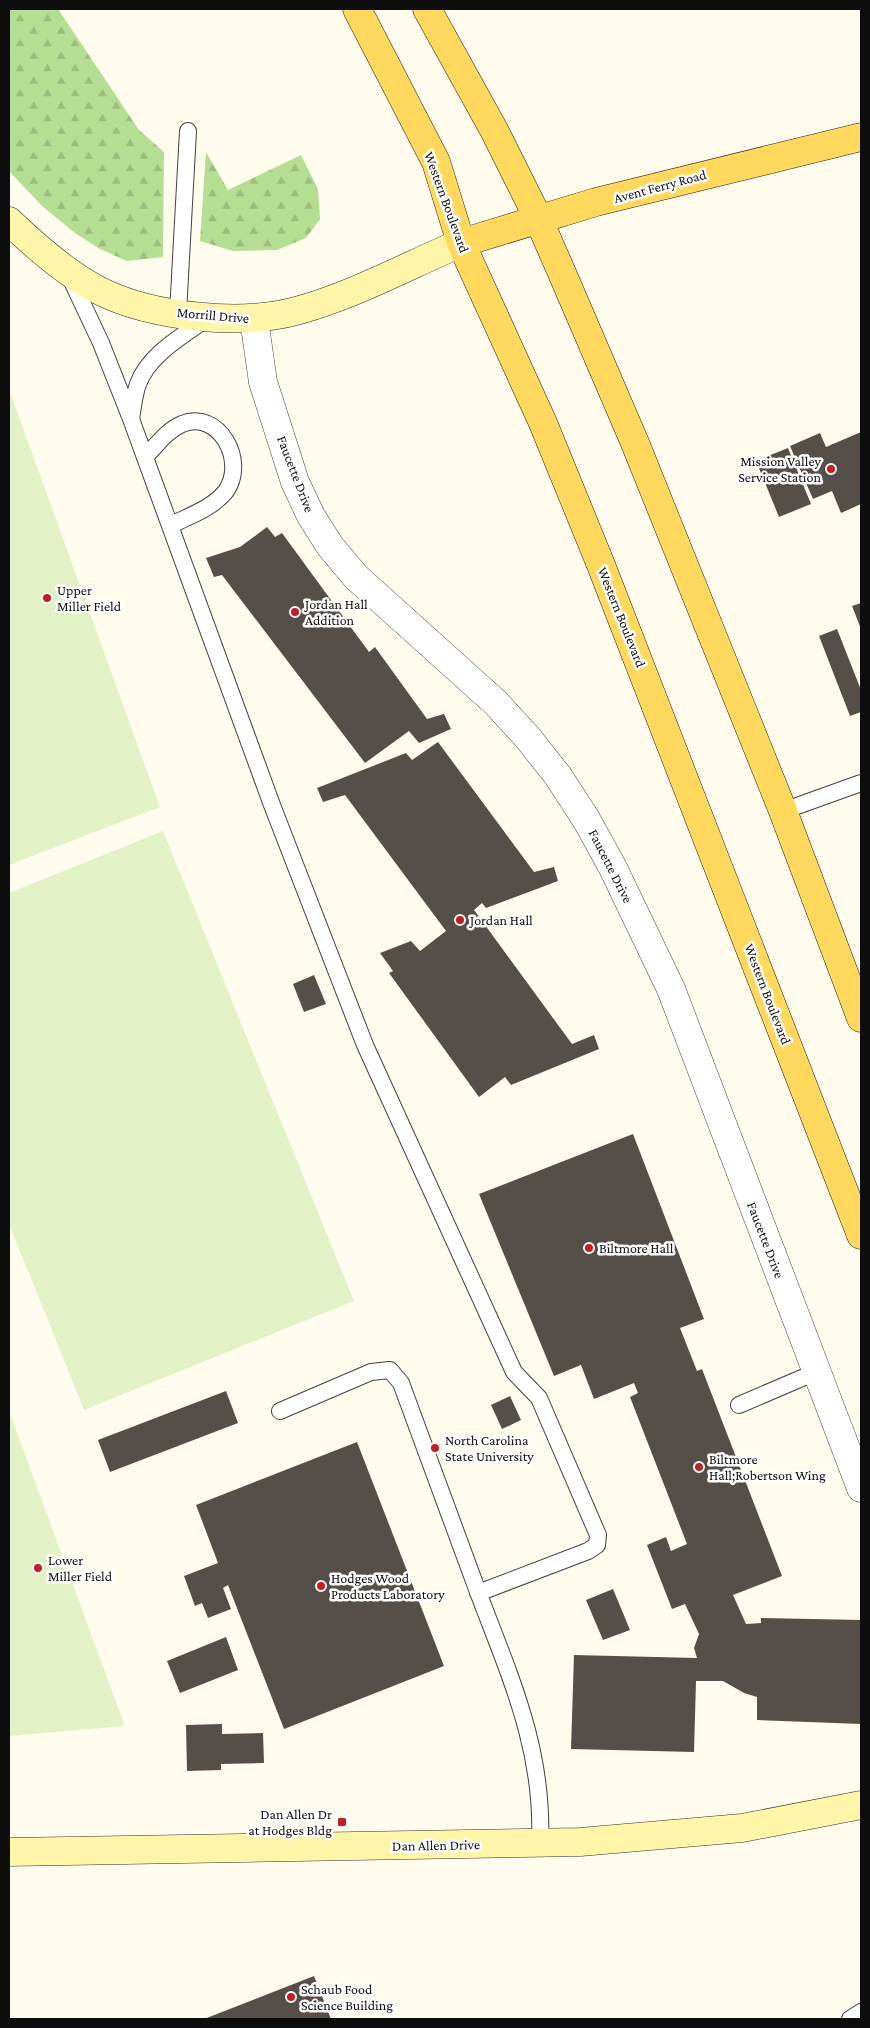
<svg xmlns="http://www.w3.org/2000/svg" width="870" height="2028" viewBox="0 0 870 2028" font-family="'Crimson Pro',serif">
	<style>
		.forest { fill: url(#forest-firs) }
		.pitch { fill: #e3f2c6 }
		.building { fill: #564e49 }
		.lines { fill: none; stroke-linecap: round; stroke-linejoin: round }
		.lane-casing { stroke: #404040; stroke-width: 18 }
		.street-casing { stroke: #404040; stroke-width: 29 }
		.secondary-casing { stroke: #2f2f2f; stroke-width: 29 }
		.primary-casing { stroke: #1e1e1e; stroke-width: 29 }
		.lane { stroke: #fff; stroke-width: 16 }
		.street { stroke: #fff; stroke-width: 28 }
		.secondary { stroke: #fff5a8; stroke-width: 28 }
		.primary { stroke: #ffd85d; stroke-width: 28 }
		.poi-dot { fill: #c61c24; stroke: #fff; stroke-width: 2 }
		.labels { text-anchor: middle; stroke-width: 5; stroke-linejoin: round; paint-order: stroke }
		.street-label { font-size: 14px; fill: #0d0d0d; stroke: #fff }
		.poi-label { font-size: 14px; fill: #0d0d0d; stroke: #fff; text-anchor: start }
	</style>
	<defs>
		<pattern id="forest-firs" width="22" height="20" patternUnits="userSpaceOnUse" patternTransform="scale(1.25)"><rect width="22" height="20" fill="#b4de92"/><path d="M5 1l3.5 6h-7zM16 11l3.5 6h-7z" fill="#9abd7d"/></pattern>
	</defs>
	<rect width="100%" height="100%" fill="#fffbed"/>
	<!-- forest -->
	<path class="forest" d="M9,9H58L139,130L164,152L163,257L127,261L100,249L75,233L42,206L9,171Z
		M206,152L228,190L301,155L318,189L320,219L306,238L277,250L233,251L200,241Z"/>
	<!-- pitch -->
	<path class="pitch" d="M9,389L160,807L9,865Z
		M163,831L354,1301L84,1410L9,1224V893Z
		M9,1411L125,1726L9,1736Z"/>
	<!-- building -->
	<path class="building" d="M861,432V504L841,513L832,491L813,499L790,446L820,433L826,447Z
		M788,448L811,504L779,517L756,461Z
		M267,527L275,537L282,533L369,652L375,647L427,719L444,714L451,729L419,743L409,731L365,763L222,575L214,577L206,558L240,547Z
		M861,603V629L852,606Z
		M837,629L861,690V712L850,716L819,636Z
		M438,742L534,872L554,867L558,881L486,908L482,903L474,910L572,1044L594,1035L599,1049L511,1085L505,1077L479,1097L389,973L393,971L380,953L411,941L420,951L446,931L345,795L323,802L317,788L406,753L412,760Z
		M314,975L326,1004L304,1012L293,984Z
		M633,1134L704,1319L680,1328L697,1371L702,1369L782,1576L733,1595L746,1624L761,1623V1618L861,1620V1724L757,1720V1697L744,1693L723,1681H696L694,1752L571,1749L574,1655L697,1658L694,1648L699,1634L685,1604L672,1609L647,1545L666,1537L671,1551L687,1544L630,1397L638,1393L634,1383L594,1399L581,1365L554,1376L479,1194Z
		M226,1391L238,1423L110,1472L98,1440Z
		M510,1396L521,1420L502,1429L491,1405Z
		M357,1442L444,1666L284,1729L228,1585L223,1588L231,1609L208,1618L202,1603L195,1606L184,1576L218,1563L196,1505Z
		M613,1589L630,1630L603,1640L586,1600Z
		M226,1637L238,1670L180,1693L167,1661Z
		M222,1724V1734L263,1733L264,1763L221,1764V1770L187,1771L186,1725Z
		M314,1976L331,2019H204Z"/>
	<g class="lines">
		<defs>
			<path id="lane" d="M69,275L101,343L131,419L272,805L365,1045L514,1372L539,1398L598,1535L597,1545L588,1551L478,1593
				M178,313L188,131
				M131,419C133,408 134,395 138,384C149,354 184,335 209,317
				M145,457C157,445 166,431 182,424C219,409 247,461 226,491C213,508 189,516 171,525
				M783,811L861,783
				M739,1405L816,1372
				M280,1411L371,1372L390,1370L401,1383C426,1452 452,1522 478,1592C510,1677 544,1749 540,1843
				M850,2019L861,2012"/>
			<path id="street" d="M254,319L263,382L295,482L311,516L330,546L356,577L496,703L528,738L558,776L586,819L613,868L671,989L861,1488"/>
			<path id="secondary" d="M9,221C35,246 69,276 102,292C154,317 240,326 296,311C352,296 407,266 461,243
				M9,1852L580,1842L742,1828L861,1805"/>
			<path id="primary" d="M357,9L436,162L461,243L543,423L601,565L861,1235
				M427,9L494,130L538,218L565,280L635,443L783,811L861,1018
				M461,243L596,202L861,137"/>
		</defs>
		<!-- lane casing -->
		<use href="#lane" class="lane-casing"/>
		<!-- street casing -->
		<use href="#street" class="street-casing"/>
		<!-- secondary casing -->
		<use href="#secondary" class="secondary-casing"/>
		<!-- primary casing -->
		<use href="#primary" class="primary-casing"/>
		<!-- lane -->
		<use href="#lane" class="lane"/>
		<!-- street -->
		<use href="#street" class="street"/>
		<!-- secondary -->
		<use href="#secondary" class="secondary"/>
		<!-- primary -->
		<use href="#primary" class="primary"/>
	</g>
	<!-- markers -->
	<g class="poi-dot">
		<circle cx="831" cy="469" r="5"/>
		<circle cx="47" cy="598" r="5"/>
		<circle cx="295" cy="612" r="5"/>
		<circle cx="460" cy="920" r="5"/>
		<circle cx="589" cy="1248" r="5"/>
		<circle cx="435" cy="1448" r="5"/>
		<circle cx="699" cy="1467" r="5"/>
		<circle cx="38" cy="1568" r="5"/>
		<circle cx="321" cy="1586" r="5"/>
		<rect x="337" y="1817" width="10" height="10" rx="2.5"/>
		<circle cx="291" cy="1997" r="5"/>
	</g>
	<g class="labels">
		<!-- street labels -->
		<g class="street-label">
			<text transform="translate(660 186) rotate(-15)" y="5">Avent Ferry Road</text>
			<text transform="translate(447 202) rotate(70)" y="5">Western Boulevard</text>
			<text transform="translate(213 315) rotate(5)" y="5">Morrill Drive</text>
			<text transform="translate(296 474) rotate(69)" y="5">Faucette Drive</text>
			<text transform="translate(622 617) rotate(68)" y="5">Western Boulevard</text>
			<text transform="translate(611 866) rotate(63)" y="5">Faucette Drive</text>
			<text transform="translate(768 994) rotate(69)" y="5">Western Boulevard</text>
			<text transform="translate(766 1240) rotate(69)" y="5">Faucette Drive</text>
			<text transform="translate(436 1845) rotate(-1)" y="5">Dan Allen Drive</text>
		</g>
		<!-- poi labels -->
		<g class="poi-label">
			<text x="821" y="466" text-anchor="end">Mission Valley<tspan x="821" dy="16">Service Station</tspan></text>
			<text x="57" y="595">Upper<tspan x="57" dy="16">Miller Field</tspan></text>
			<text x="305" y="609">Jordan Hall<tspan x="305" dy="16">Addition</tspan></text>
			<text x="470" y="925">Jordan Hall</text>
			<text x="599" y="1253">Biltmore Hall</text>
			<text x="445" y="1445">North Carolina<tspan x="445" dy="16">State University</tspan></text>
			<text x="709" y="1464">Biltmore<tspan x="709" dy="16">Hall;Robertson Wing</tspan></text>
			<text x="48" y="1565">Lower<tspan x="48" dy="16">Miller Field</tspan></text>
			<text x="331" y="1583">Hodges Wood<tspan x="331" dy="16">Products Laboratory</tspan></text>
			<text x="332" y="1819" text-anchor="end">Dan Allen Dr<tspan x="332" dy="16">at Hodges Bldg</tspan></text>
			<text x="301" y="1994">Schaub Food<tspan x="301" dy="16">Science Building</tspan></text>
		</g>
	</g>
	<!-- border -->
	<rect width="870" height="2028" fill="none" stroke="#0d0d0d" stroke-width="20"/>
</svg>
